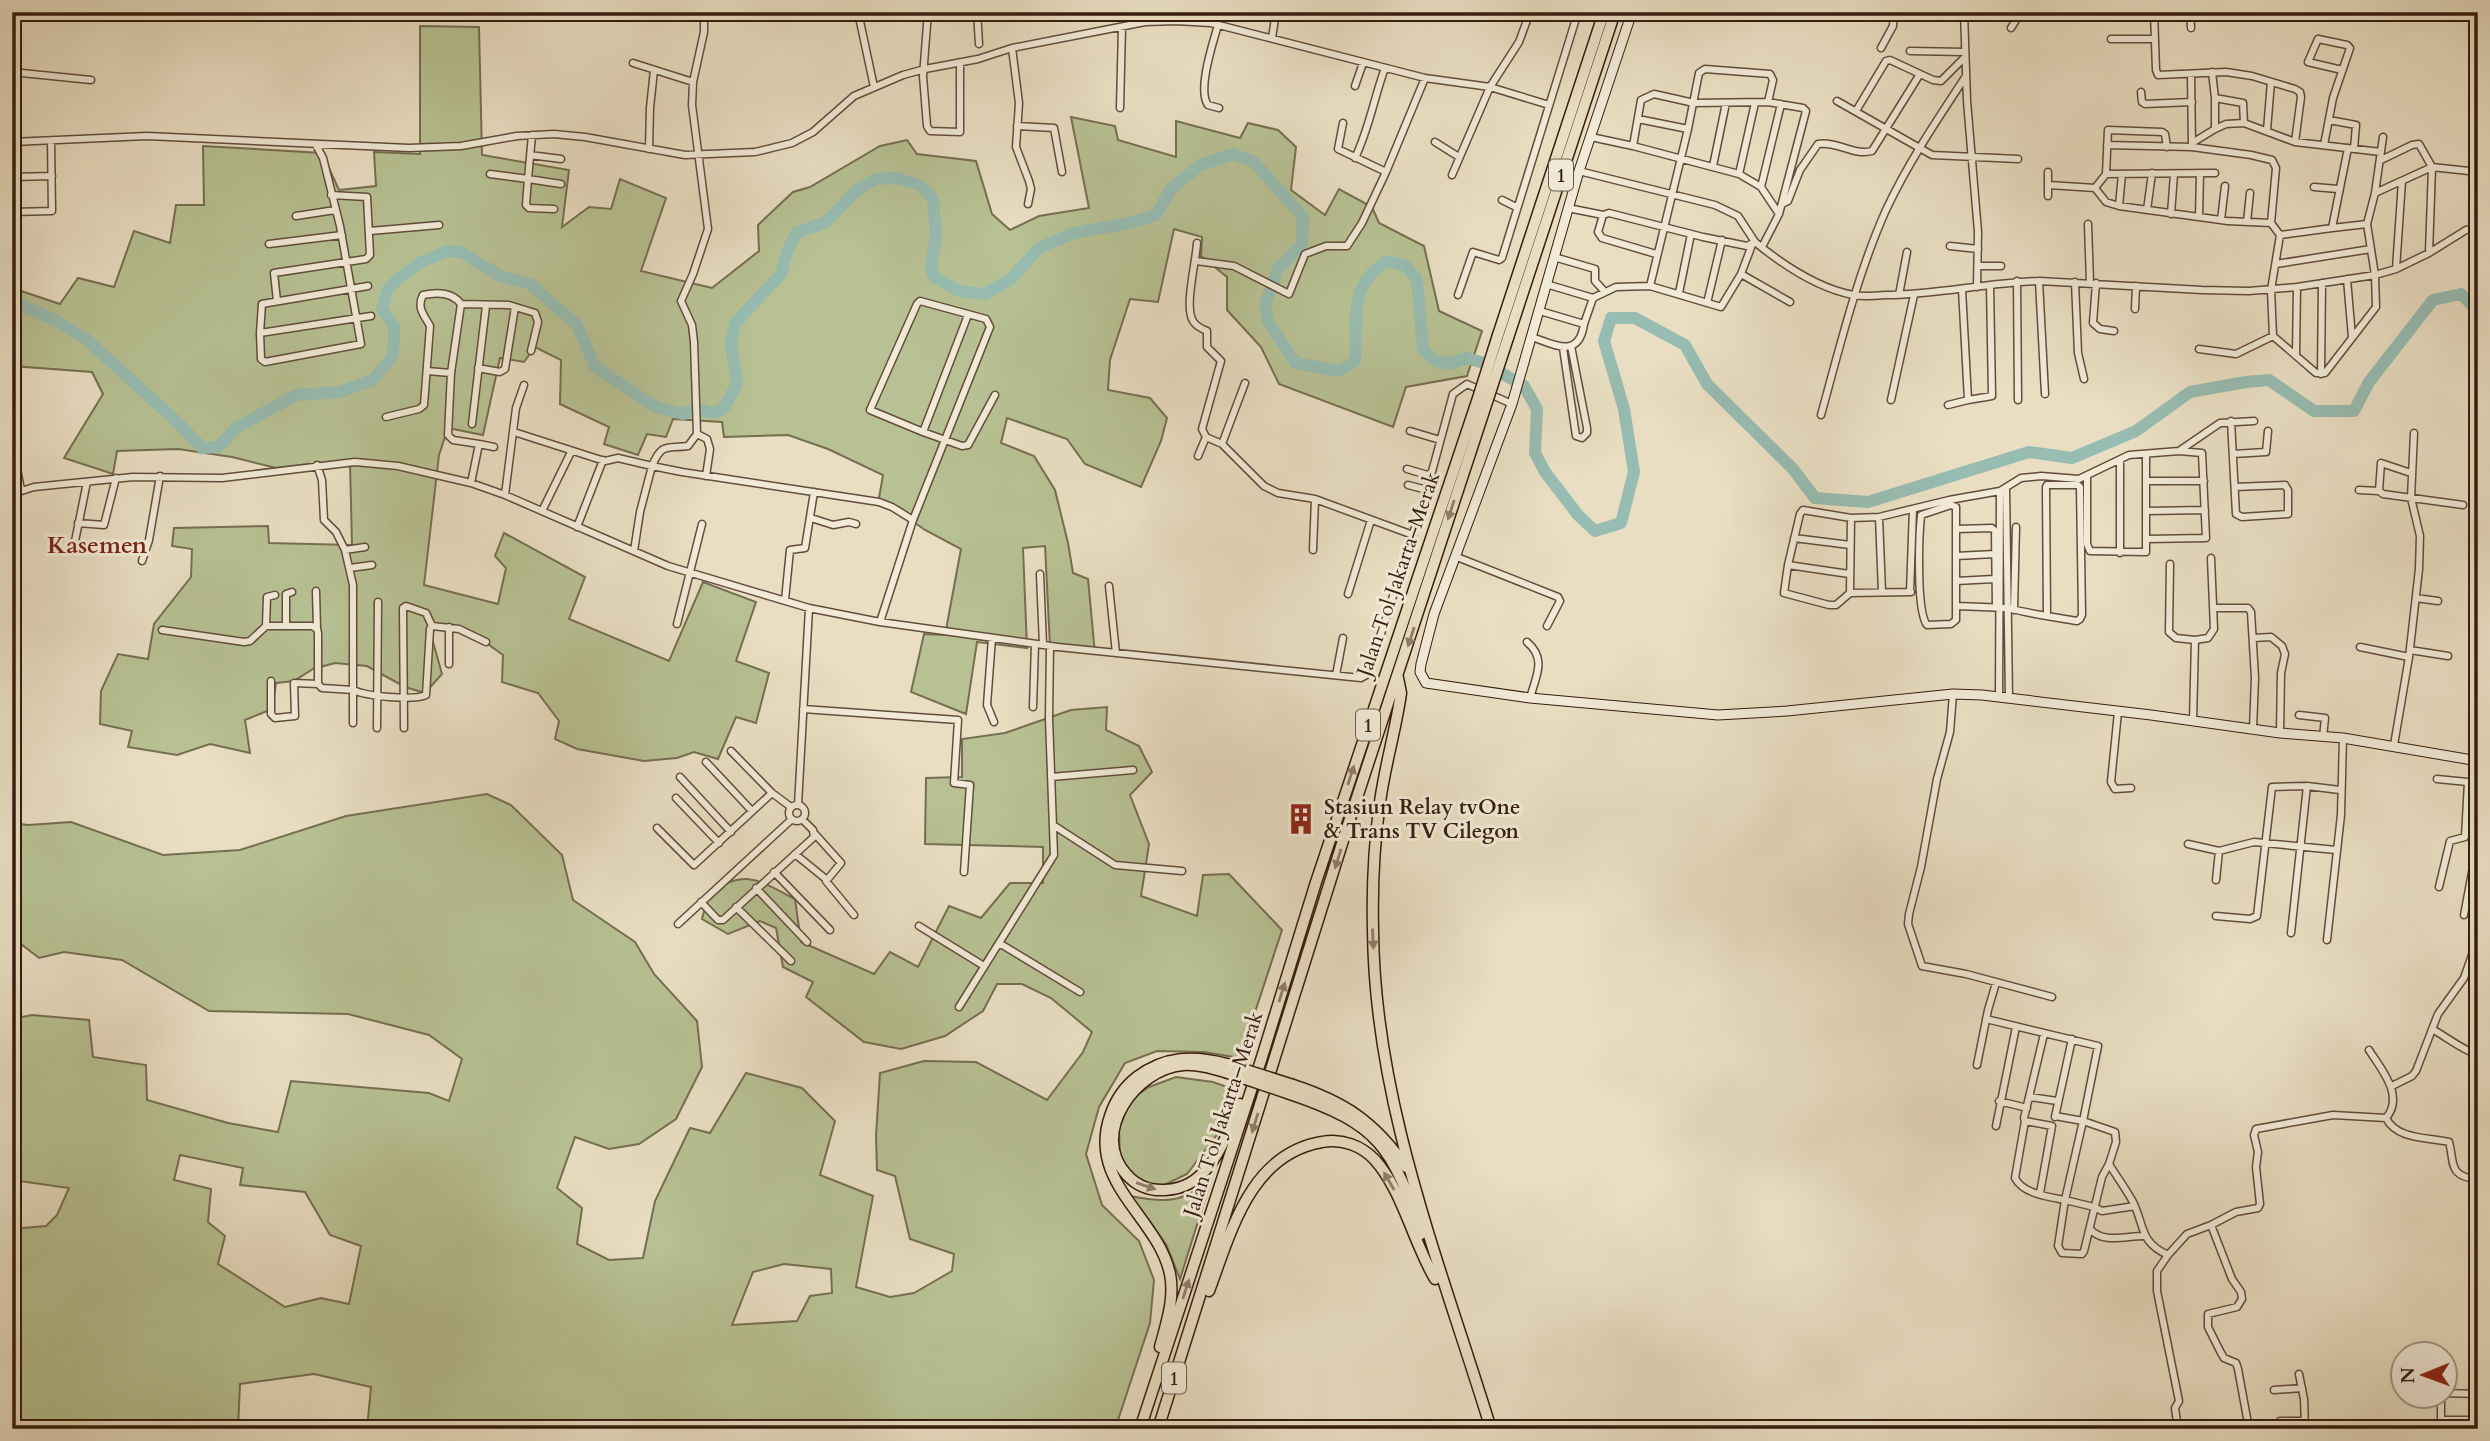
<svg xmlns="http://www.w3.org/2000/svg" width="2490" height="1441" viewBox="0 0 2490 1441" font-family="Cardo,serif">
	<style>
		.green { fill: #b7c193; stroke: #766e51; stroke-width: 2; fill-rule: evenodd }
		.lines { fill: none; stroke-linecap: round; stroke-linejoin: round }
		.river { stroke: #97bcb1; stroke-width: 12 }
		.street-casing { stroke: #634c3c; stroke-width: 9 }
		.secondary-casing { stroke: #361c0f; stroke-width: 11 }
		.highway-casing { stroke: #361c0f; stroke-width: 13 }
		.street { stroke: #f1ead7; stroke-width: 6 }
		.secondary { stroke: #f1ead7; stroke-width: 9 }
		.highway { stroke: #e9dec2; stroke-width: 10 }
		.highway-bridge-casing { stroke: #361c0f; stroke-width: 13; stroke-linecap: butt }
		.highway-bridge { stroke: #e9dec2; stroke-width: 10 }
		.oneway { fill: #907d68 }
		.labels { text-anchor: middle; stroke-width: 6; stroke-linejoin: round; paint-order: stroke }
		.shield { fill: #f1ead7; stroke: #6e5a4b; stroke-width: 2 }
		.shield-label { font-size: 19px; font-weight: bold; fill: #361c0f }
		.street-label { font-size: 21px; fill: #361c0f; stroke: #f1ead7 }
		.poi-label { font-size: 21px; font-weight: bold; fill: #361c0f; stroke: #f1ead7; text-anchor: start }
		.quarter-label { font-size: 24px; font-weight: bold; fill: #7a1f14; stroke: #f1ead7 }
	</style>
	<rect width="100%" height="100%" fill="#e9dec2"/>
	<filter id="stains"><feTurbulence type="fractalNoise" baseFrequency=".00286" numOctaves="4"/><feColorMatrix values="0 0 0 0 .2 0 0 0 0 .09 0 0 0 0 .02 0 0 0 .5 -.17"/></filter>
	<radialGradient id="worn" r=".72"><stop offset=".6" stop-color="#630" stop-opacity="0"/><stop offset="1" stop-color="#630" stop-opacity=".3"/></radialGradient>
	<!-- green -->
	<path class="green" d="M420,26L479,27L482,155L569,170L562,227L589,207L611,209L620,179L666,198L641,271L712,288L759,251L758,225L793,192L810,187L880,146L907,140L917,154L976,161L992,214L1010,230L1039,216L1089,208L1071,117L1115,126L1118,140L1176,157V121L1240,138L1248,123L1278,130L1296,147L1291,190L1325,215L1339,189L1372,207L1379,223L1424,246L1439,311L1482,331L1467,376L1406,387L1393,427L1279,384L1261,347L1227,310V277L1201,256L1202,237L1174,229L1158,302L1130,299L1110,360L1108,390L1150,398L1167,418L1161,441L1141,487L1085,464L1067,439L1007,418L1001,443L1034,456L1055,490L1068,543L1073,573L1088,579L1095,654L1050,646L1045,546L1023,548L1027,648L977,642L966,714L911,692L924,634L945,635L961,549L925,530L879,498L883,475L828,449L788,435L724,437L722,422L673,419L666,437L647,434L638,455L604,444L609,427L560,404L561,360L535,347L524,362L500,358L483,435L448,428L439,455L424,585L498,604L506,568L495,556L504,533L585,577L569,619L669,661L703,582L756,602L736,661L769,673L756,723L736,717L718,759L694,752L677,758L644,761L577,749L555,739L559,721L538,693L502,682L503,655L475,635L428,624L442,674L425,693L405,687L367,666L335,663L313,669L294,681L276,683L272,709L245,720L250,753L210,744L177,755L128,747L132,731L100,724L101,691L118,654L148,659L154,624L191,577L192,549L172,546L174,528L268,526L269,543L352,545L350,462L276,468L232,457L178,449L117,451L113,474L64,458L103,394L92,372L12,366V288L60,304L78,278L114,287L134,231L170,243L176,205H204L203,146L322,153L339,190L376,186L374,152L420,154Z
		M1107,707L1106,730L1139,746L1152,772L1130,795L1149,844L1141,896L1197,916L1203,875L1229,874L1282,930L1240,1058L1204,1052L1157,1051L1125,1063L1099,1107L1086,1154L1102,1205L1139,1241L1154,1280L1150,1323L1115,1429H367L371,1387L314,1374L240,1384L238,1429H12V1229L46,1226L57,1215L69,1188L12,1180V1019L32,1015L89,1020L93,1057L146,1065L147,1100L228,1123L278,1132L291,1081L429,1093L449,1101L462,1059L429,1035L348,1014L209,1011L122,960L64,952L39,958L12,937V823L28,825L71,822L163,855L240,850L346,816L487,794L511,805L562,855L573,900L635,942L654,974L697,1021L702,1067L676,1119L639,1144L609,1149L575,1137L557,1188L582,1208L577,1244L609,1260L643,1258L655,1201L690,1128L710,1133L746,1073L802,1088L835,1121L820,1175L873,1196L856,1287L890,1297L914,1293L952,1271L954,1254L910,1239L895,1176L877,1170L876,1136L880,1073L924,1061L976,1062L1047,1100L1083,1052L1092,1032L1051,998L1022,984H997L983,1011L945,1036L901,1049L864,1042L806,997L813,982L783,967L776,928L760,921L728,934L702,919L709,892C748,869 758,880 795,899L801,942L874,974L890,952L918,967L949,906L981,918L1010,883H1043V847L925,844L926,778L962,777V739L1005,733L1071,710ZM180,1155L243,1168L240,1185L305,1192L330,1235L361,1246L349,1304L321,1298L285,1307L218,1264L225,1236L208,1222L211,1189L174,1180ZM784,1264L831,1269L832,1293L810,1296L797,1321L732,1325L753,1272Z
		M1176,1077L1213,1082L1233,1089L1216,1136L1187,1174L1160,1187L1132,1178L1120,1158L1119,1129L1130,1100L1149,1087Z
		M1211,1180L1180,1279L1166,1244L1130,1196C1166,1203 1181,1203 1211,1180Z"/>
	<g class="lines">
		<!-- river -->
		<path class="river" d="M12,301L55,320L86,339L175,420L202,448L218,447L236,428L296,395L340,392L373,380L392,357L394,343V326L382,309L388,289L399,278L420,263L447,251L461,252L500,276L530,284L577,325L595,367L656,407L683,414L698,409L713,413L723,409L737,384L731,343L735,323L781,274L788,250L796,233L826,222L857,190L876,179L896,178L920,185L933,199L936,236L931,267L934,277L959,291L985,294L1011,279L1039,248L1074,233L1134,222L1156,215L1171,189L1200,165L1233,154L1254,162L1303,217L1302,244L1278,269L1265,305L1268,321L1295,363L1339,371L1355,361C1359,319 1346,287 1387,261L1406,266L1417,280L1423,349L1433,360L1449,364L1466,358L1484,363L1524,386L1537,409L1535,453L1545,472L1578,515L1595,531L1621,523L1634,472L1624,409L1604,341L1611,318H1635L1685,345L1707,384L1793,469L1815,498L1868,502L2029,452L2072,458L2136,431L2190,392L2246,382L2269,380L2314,411H2354L2369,382L2433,300L2461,294L2478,311"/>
		<defs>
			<path id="street" d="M704,12V32L693,82L692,105L708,229L693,274L681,301L692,325L694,342L697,434L707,439L710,449L706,476
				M858,12L874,87
				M928,12L923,76L927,126L930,131L960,132V63
				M977,12L979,44
				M1964,12L1967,101L1978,232L1977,287
				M2154,12L2156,70L2158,75L2226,72L2252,76L2295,89L2300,92L2301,97L2295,142
				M2190,12L2191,28
				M1211,23L1212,12
				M1218,25C1213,43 1197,90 1208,105L1219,108
				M2011,28L2021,12
				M1272,38L1276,12
				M2111,39H2154
				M1012,48L1019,103L1016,147L1029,181L1031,189L1028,204
				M1881,48L1893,26L1894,12
				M1910,51L1965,52
				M633,63L693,82
				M12,72L91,80
				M2212,72L2215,98L2243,103L2244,123L2295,142L2381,152
				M2191,74L2192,147
				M1355,86L1363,63
				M2141,92L2142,102L2145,104L2192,102
				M1837,101L1932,155L2018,159
				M1120,108L1122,27
				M1856,111L1886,61L1890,60L1933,80L1941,81L1965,57
				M1638,119L1688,129
				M2329,120L2356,125L2354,149
				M1343,123L1338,149L1386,172L1425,78
				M1017,126L1054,128L1062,172
				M2215,129L2226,124L2244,123
				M2267,130L2271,82
				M1591,137L1633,146L1739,174L1761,187L1779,214
				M12,142L147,136L409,148L461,146L517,136L554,134L585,137L685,155L755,152L792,143L813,132L854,96L903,75L925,69L978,59L1012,48L1145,22L1176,21L1211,23L1425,78L1490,87L1549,105
				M1435,142L1459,157
				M2192,143L2215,129V98
				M2107,145L2192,147L2251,155L2272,160L2276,168L2271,223
				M2324,145L2333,98L2350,48L2347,45L2318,39L2308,62L2342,70
				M1633,146L1641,100L1654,94L1694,103L1768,102L1803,108L1806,111L1779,214L1762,247
				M649,149L650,108L654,70
				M530,155L561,159
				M1355,158C1369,129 1374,98 1385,68
				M1713,166L1726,103
				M1579,171L1715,205L1738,216L1755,242
				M2215,173L2106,174L2095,188L2106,202L2119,206L2228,221L2271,223L2280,235L2332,228L2348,148
				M490,174L528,179L532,135
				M1739,174L1755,103
				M2106,174L2108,130L2162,132L2165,134L2167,147
				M1452,175L1490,87L1519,42L1530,12
				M12,177L52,176
				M2049,185L2095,188
				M1761,187L1781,104
				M2314,187L2338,189
				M2375,193L2432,167L2419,144L2412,145L2381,160
				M2048,196V172
				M1502,200L1516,207
				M1782,204L1788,201L1800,170L1818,144C1838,141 1853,156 1872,151L1920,74
				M2119,206L2122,174
				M1568,208L1603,215L1609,213L1703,237L1747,246L1755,242C1783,265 1817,288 1853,295C1863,297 1875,296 1885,295C1937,295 1988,282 2039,281L2202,290L2249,291L2297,287L2375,275L2396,269L2429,253L2466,230L2478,228
				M554,209L529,208L526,205L528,179L561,184
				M2147,210L2152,173
				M12,212L52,211L51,141
				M2171,214L2174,174
				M1603,215L1598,232L1602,238L1656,254
				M296,216L335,210
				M2199,217L2200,173
				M2221,220L2225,186
				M2247,222L2250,193
				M2088,224L2090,283
				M2332,228L2367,224
				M370,231L439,225
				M1197,243C1196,262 1184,307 1193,321C1196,326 1202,329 1207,331V347L1221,361L1202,429L1206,437
				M269,244L342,235
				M1752,245L1741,274L1790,302
				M1950,246L1978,249
				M2429,253L2432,167L2478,172
				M1554,257L1595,269V281L1605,292
				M1196,261L1234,266L1289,294L1305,254L1326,246H1347L1362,223L1386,172
				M2276,264L2371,249
				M1978,266H2001
				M2396,269L2402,181
				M2347,279L2352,337
				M2017,281L2018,400
				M2039,281L2045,394
				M2075,282L2078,353L2084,379
				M2096,283L2093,323L2100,329L2114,331
				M1546,284L1593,298L1616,287L1650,286L1721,307L1741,274
				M368,286L262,304L260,333L371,316
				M1650,286L1688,129L1699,73L1705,69L1770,74L1773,80L1768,102
				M1679,293L1691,234
				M1458,295L1473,252L1499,260L1502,258L1578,12
				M1899,295L1907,252
				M277,301L274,273L366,259L370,255L367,197L331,195
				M1707,303L1722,240
				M461,304L451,373L448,435L453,440L479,444L471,483
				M2135,309L2136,286
				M1540,311L1584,324L1593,298
				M968,315L923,432L962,446L968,445L995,395
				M260,333L261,359L265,362L361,344L340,226L323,158L316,145
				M2273,336L2316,373H2325L2376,307L2375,275L2367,224L2375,193L2383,137
				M1532,337C1555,345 1579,359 1584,324
				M1563,348L1576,436L1582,438L1587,433V428L1571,346
				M2199,349L2236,354L2273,336L2271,290L2280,235
				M2296,354L2297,287
				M478,368L500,372L505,369L515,307
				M427,371L451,373
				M2321,374L2322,283
				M1245,383L1222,444L1264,486L1278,493L1315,499L1413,535
				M1891,400L1914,295
				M1968,400L1992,396L1990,285
				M1948,405L1968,400L1962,289
				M1821,415C1840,346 1857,275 1886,210C1908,163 1937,120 1966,76
				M386,417L419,409L424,405L430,326C425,316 416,308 423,295C437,292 452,292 461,304L509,305L535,313L538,322L531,351
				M2231,421L2236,514L2242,517L2288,514V490L2285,485L2235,487
				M472,424L486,306
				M1410,431L1440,440
				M514,432L595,458L605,461L618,458L652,466C662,442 667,449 688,446L697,434
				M12,442L21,490
				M479,444L494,447
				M2179,451L2220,423L2254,421
				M2233,454L2266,452L2268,431
				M1198,456L1206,437L1222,444
				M317,465L322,480L324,520L336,532L345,550L353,585V690C366,696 413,701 426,695L430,629L432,626L459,629L486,642
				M1407,469L1431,476
				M2411,473L2381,463L2379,491L2383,494L2463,505
				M2087,477V544L2090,551L2146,552V454
				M2147,481H2204
				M1408,485L1427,490
				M2006,489L2009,698
				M2359,490L2379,491
				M12,494L34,487L133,477L222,478L355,462L398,466L471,483L505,495L668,566L809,608L880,622L1058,647L1361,678L1368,674L1370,668L1427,490L1453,394L1467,384L1512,404
				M505,495L516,408L524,385
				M1951,505L1956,507V620L1951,624L1927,625C1916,611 1919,535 1921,515Z
				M542,511L571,452
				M2147,511L2205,510
				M1879,517L1882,592
				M811,518L833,525L849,522L856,524
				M1851,518L1850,593L1836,605H1829L1784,593L1788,565L1800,514L1803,510L1851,518L1879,517L1949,500L2000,491L2021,478L2041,476L2079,479L2129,455L2179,451L2202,453L2206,538L2147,539
				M78,523L104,525L116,478
				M577,527L603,460
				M1956,529L1992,528L1995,531L1996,608
				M1794,538L1850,545
				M345,550L365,547
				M1313,550L1315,499
				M73,551L87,482
				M634,551L640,512L652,466L682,472L879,502L892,507L913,520
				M2120,553V461
				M1956,556L1995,554
				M1457,557L1558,597L1560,601L1547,626
				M142,561L149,540L160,476
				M2170,564L2169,632L2176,638L2195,640
				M1788,565L1849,574
				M350,568L372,565
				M1040,574L1043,645
				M1956,581L1994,579
				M1109,586L1116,653
				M316,591L317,629
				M1910,592L1913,509
				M1850,593L1911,592
				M1348,594L1371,520
				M2416,598L2438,601
				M785,600L790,550L805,548L814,492
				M1957,606L2008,608C2030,614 2054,617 2077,621L2080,619L2082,615L2080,487L2078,485H2047L2046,487L2047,616
				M2214,608H2248L2251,612L2255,678L2253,729
				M2014,610L2016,527
				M880,622L913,520L990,327L986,319L920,301L917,304L870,410L923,432
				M677,624L702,524
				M266,626L267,597L275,595
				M286,626V594L292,592
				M449,627V664
				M162,630L244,642L250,641L266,626H312L317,629L318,633V684L322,688L353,690V723
				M992,638L987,705L994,722
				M2253,638L2271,637L2282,646L2285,654L2281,673L2280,733
				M1527,642C1547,659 1536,676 1530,698
				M2360,647L2409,657
				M2410,650L2448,656
				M1336,675L1343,638
				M271,681V714L275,718L295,716L294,683L318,684
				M1953,694L1950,732L1937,779L1921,867L1909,914L1908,924L1922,966L1966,974L2052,997
				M1999,697L2000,491
				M1033,707L1035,644
				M803,709L958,720L954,783L970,785L964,872
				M2118,712L2111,782L2115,789L2131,788
				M2299,715L2325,718L2323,737
				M2193,721L2195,640L2208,638L2214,629L2211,558
				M377,728L378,602
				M404,728L403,608L406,606L426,613L432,626
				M2394,745L2409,657L2419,569L2420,536L2411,498L2414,433
				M731,751L772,793
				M706,762L752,811
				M680,777L731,832
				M1051,777L1133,770
				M2437,779L2478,783
				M676,798L719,843
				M789 813a8 8 0 1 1 16 0a8 8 0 1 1-16 0Z
				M798,805L809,608
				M1053,825L1115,865L1182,871
				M657,828L694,865L772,793L791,807
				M2188,844L2219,851L2254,842L2336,850
				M795,854L827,880L841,863L815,834
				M774,872L830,930
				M2216,880L2219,851
				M826,881L854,915
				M2439,887L2450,841L2465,837L2468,782
				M756,888L807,942
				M701,902L718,920H723L814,837L813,830L802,819
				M736,907L791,961
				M2464,915L2474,862L2478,857
				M2216,916L2250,919L2257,916L2272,787L2307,786L2340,790
				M678,924L792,819
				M919,926L984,966
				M2291,933L2307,786
				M2327,940L2341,815L2343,738
				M999,943L1080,992
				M959,1007L1054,855L1049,718L1050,646
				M1986,1019L2098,1046L2083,1121L2115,1132L2116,1142L2109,1164C2117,1177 2126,1189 2133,1202C2145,1226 2139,1242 2168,1255
				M2432,1029C2448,1038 2461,1049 2478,1055
				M2369,1050C2381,1069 2405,1096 2386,1118
				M1977,1065L1988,1010L1996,983
				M2392,1086L2412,1076L2416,1071L2438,1014L2464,978L2478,938
				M2030,1097L2057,1101
				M1999,1101L2027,1108
				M2055,1116L2083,1121L2065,1200L2094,1207L2102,1211L2135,1206
				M2055,1117L2072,1039
				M2386,1118C2397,1140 2428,1137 2449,1142C2455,1164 2447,1175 2478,1180
				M2025,1121L2015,1178C2023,1194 2049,1197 2065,1200L2058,1246L2062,1253L2082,1254L2084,1251L2102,1177L2109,1164
				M1996,1126L2016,1027
				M2040,1193L2052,1126L2025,1121L2024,1118L2044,1034
				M2211,1225L2232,1279L2241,1292L2242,1299L2237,1307L2208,1314V1327L2220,1351L2224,1358L2236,1363L2238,1369L2249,1429
				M2090,1229C2103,1244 2125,1236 2144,1236
				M2299,1374L2304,1399L2305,1429
				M2274,1390L2302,1388
				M2444,1393L2478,1394
				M2441,1396V1429
				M2442,1420H2478
				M2280,1421H2305
				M2178,1429L2175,1408L2179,1401L2157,1291V1271L2168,1255L2187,1234L2211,1225L2236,1212L2258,1208L2260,1204L2256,1167L2258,1152L2254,1135L2256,1129L2333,1115L2386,1118"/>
			<path id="secondary" d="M1632,12L1579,171L1512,404L1434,614L1421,664L1420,672L1426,683L1530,698L1718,715L1787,711L1953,694L1982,695L2151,715L2280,733L2343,738L2478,761"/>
			<path id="highway" d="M1498,335L1604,12
				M1508,338L1615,12
				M1398,678L1401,693C1396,729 1385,765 1380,802C1374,844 1372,887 1373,929C1374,1102 1441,1266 1491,1429
				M1225,1072C1211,1068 1197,1064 1183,1065C1135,1069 1089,1134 1127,1175C1137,1186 1149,1191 1165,1190C1184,1189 1197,1181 1209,1166C1223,1148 1231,1124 1240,1104
				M1293,1085C1345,1102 1375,1122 1406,1167
				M1290,1094C1379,1124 1393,1147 1421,1234
				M1209,1291C1231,1232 1250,1154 1322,1142C1342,1138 1362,1146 1375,1160C1402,1190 1414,1244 1435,1279
				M1160,1347C1166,1324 1175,1299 1170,1274C1158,1217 1087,1183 1110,1116C1115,1101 1124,1087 1137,1077C1165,1056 1194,1055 1227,1064
				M1140,1429L1262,1057L1316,882L1479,395
				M1158,1429L1346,831L1488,399"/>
		</defs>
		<!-- street casing -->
		<use href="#street" class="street-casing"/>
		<!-- secondary casing -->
		<use href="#secondary" class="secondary-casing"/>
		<!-- highway casing -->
		<use href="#highway" class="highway-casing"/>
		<!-- street -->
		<use href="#street" class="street"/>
		<!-- secondary -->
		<use href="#secondary" class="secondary"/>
		<!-- highway -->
		<use href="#highway" class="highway"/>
		<defs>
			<path id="highway-bridge" d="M1479,395L1498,335
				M1488,399L1508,338
				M1227,1064L1293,1085
				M1225,1072L1290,1094"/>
		</defs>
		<!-- highway-bridge casing -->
		<use href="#highway-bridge" class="highway-bridge-casing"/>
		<!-- highway-bridge -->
		<use href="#highway-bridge" class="highway-bridge"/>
	</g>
	<!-- one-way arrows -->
	<defs><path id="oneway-solid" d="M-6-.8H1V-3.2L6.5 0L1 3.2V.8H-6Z" transform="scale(1.75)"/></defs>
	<g class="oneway">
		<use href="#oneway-solid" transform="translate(1451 510) rotate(108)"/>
		<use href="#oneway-solid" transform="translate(1411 637) rotate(108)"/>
		<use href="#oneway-solid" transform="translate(1351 775) rotate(-72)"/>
		<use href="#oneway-solid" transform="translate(1338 859) rotate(107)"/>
		<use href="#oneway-solid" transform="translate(1373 939) rotate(87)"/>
		<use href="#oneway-solid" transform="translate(1282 992) rotate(-73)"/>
		<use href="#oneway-solid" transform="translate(1255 1123) rotate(107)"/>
		<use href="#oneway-solid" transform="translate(1389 1181) rotate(-120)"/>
		<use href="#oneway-solid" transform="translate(1146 1186) rotate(19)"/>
		<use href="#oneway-solid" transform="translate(1186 1289) rotate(-72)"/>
	</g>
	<!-- icons -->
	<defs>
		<symbol id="building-bare" viewBox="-9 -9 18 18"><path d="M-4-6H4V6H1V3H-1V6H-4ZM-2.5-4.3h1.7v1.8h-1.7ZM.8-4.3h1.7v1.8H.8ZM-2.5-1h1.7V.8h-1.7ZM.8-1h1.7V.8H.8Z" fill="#8f2418" stroke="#f1ead7" stroke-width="2.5" paint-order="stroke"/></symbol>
	</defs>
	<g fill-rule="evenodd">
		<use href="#building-bare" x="1279" y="797" width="44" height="44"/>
	</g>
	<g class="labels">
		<!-- shield labels -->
		<g class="shield">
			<rect x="1549" y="159.5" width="24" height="31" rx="5"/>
			<rect x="1356" y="709.5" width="24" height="31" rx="5"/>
			<rect x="1162" y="1362.5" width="24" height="31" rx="5"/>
		</g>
		<g class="shield-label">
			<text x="1561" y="182">1</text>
			<text x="1368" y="732">1</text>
			<text x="1174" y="1385">1</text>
		</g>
		<!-- street labels -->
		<g class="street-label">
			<text transform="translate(1398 574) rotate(-71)" y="7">Jalan Tol Jakarta–Merak</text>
			<text transform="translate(1223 1114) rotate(-72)" y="7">Jalan Tol Jakarta–Merak</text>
		</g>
		<!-- poi labels -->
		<g class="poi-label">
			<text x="1324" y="814">Stasiun Relay tvOne<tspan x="1324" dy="24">&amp; Trans TV Cilegon</tspan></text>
		</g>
		<!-- quarter labels -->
		<g class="quarter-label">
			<text x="97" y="553">Kasemen</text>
		</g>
	</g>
	<!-- margin -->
	<rect width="2490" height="1441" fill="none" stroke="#e9dec2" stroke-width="42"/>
	<rect x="14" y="14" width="2462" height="1413" fill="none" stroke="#361c0f" stroke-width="3.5"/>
	<rect x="21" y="21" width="2448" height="1399" fill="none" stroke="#361c0f" stroke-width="2"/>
	<!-- north arrow -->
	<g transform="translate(2424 1375) rotate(269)"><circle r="33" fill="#f1ead7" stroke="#a69887" stroke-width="2"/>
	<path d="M0-5L12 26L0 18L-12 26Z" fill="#8f2418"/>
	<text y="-10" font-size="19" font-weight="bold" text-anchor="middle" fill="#361c0f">N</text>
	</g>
	<rect width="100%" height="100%" filter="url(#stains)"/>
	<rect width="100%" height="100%" fill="url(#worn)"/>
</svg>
